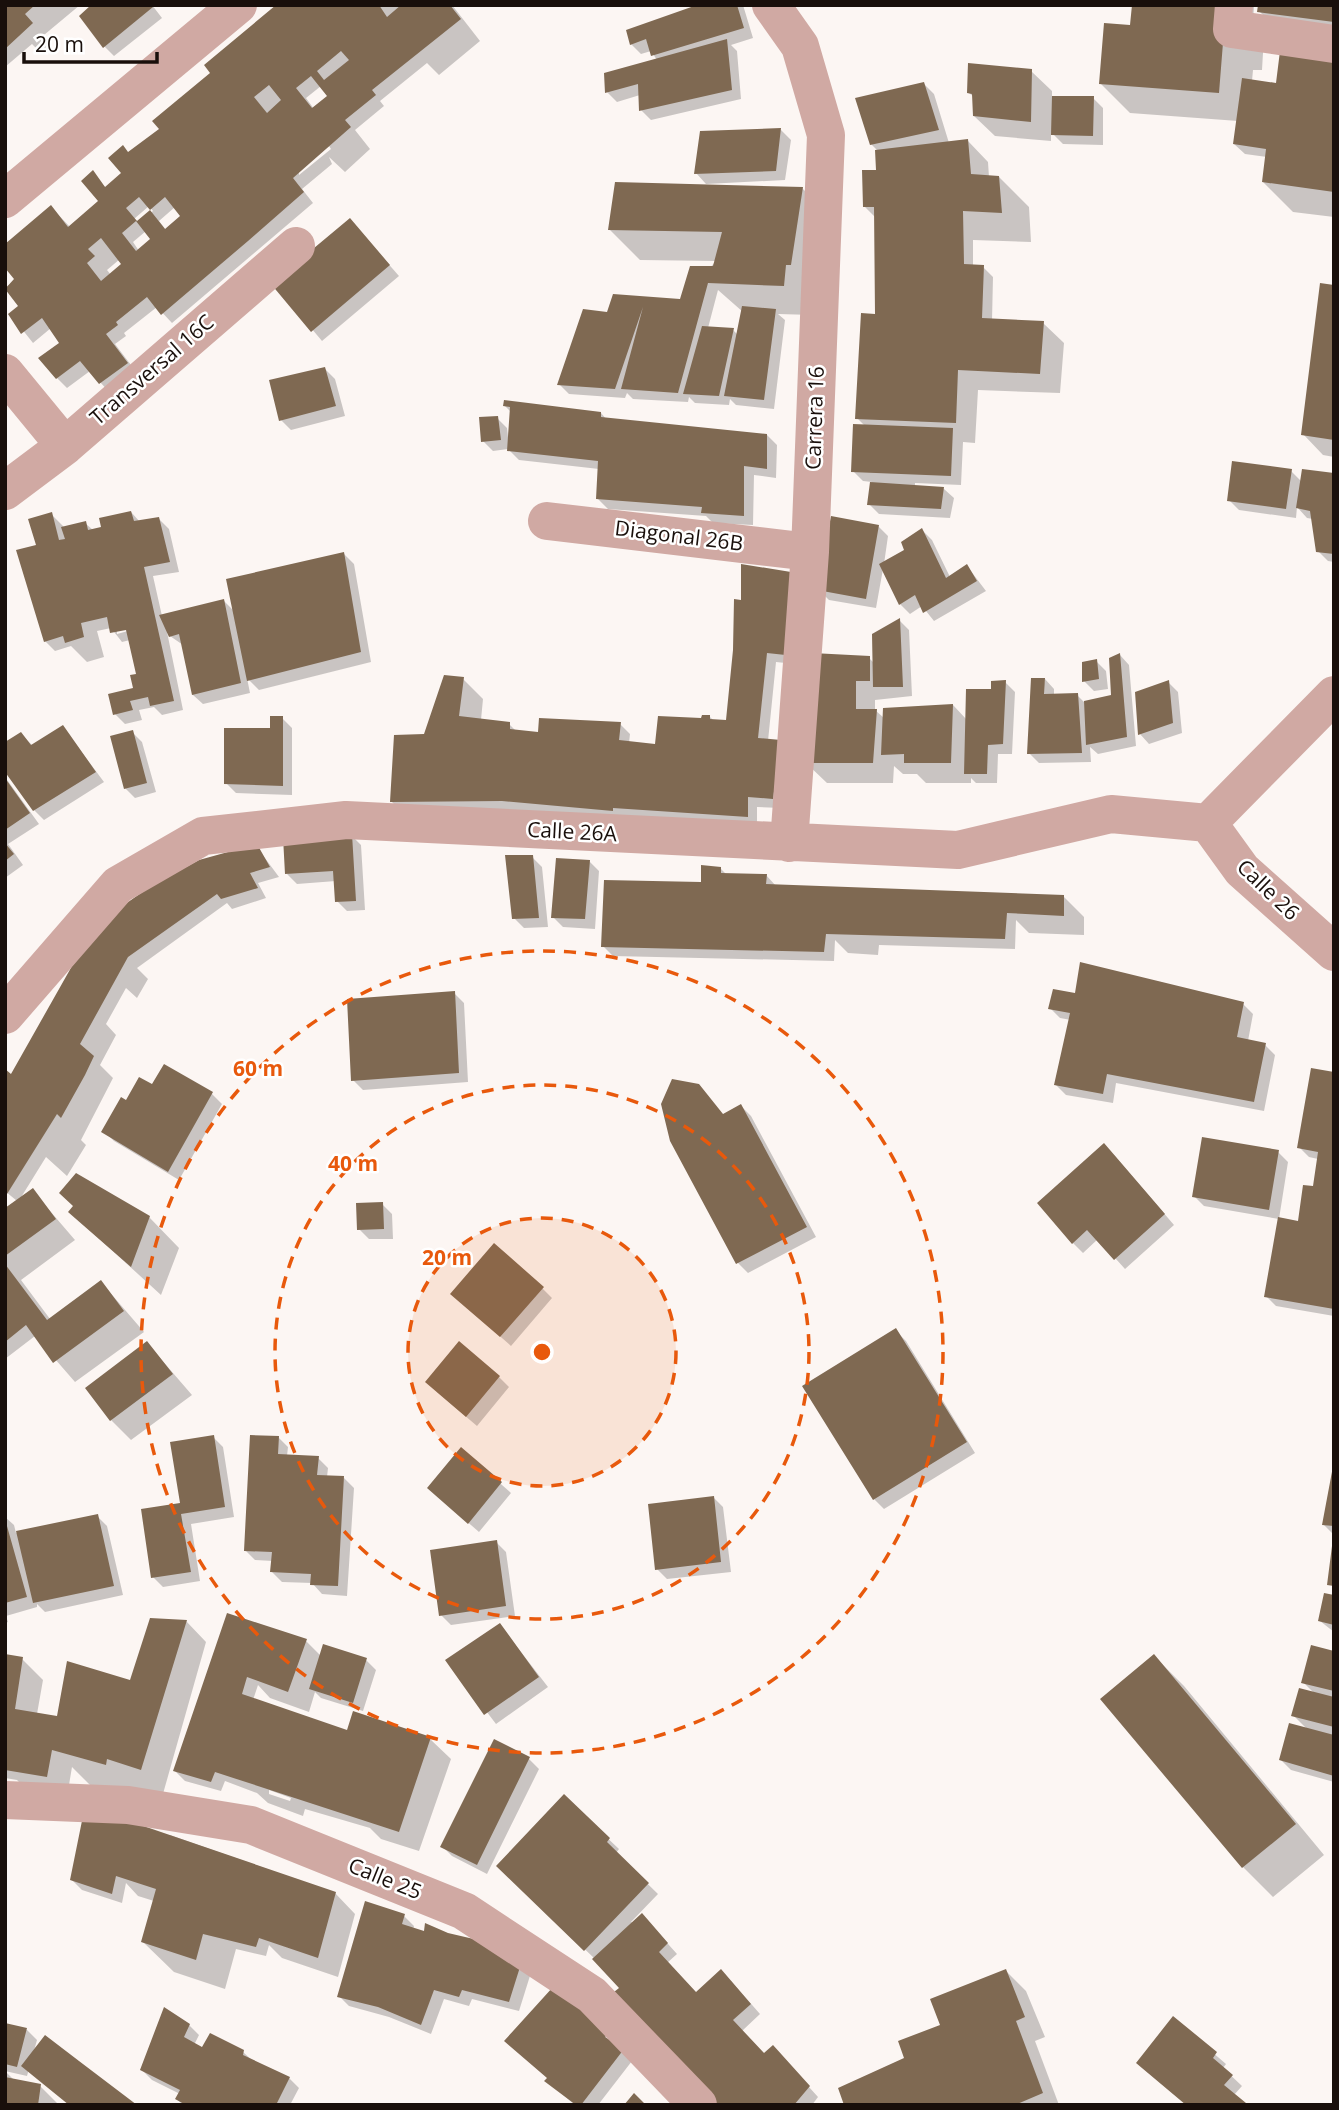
<svg xmlns="http://www.w3.org/2000/svg" width="1339" height="2110" viewBox="0 0 1339 2110" font-family="'Open Sans',sans-serif">
	<style>
		.shadow { fill: #0003; fill-rule: evenodd }
		.building { fill: #7f6952; fill-rule: evenodd }
		.lines { fill: none; stroke-linecap: round; stroke-linejoin: round }
		.minor { stroke: #d0a9a3; stroke-width: 38 }
		.ring { fill: none; stroke: #e8590c; stroke-width: 3.5; stroke-dasharray: 12 9 }
		.labels { text-anchor: middle; stroke-width: 5; stroke-linejoin: round; paint-order: stroke }
		.street-label { font-size: 21px; fill: #190f0b; stroke: #fff }
		.centre { fill: #e8590c; stroke: #fff; stroke-width: 3.5 }
		.ring-label { font-size: 21px; text-anchor: middle; font-weight: bold; fill: #e8590c; stroke: #fff; stroke-width: 5; stroke-linejoin: round; paint-order: stroke }
	</style>
	<rect width="100%" height="100%" fill="#fcf6f3"/>
	<!-- shadow -->
	<path class="shadow" d="M5,5H80L44,35L52,45L42,54L32,44L5,67Z
		M152,5L162,18L114,56L104,46Z
		M279,5H452L480,41L439,75L427,63L380,101L384,106L355,130L370,149L345,172L329,157L332,164L302,189L313,203L172,323L157,307L124,333L126,336L115,344L137,373L110,393L90,371L67,388L57,378L62,343L51,328L33,343L10,314L21,306L6,287L17,279L51,207L70,227L100,202L92,173L106,188L123,174L129,154L161,129ZM321,86L333,105L314,109L306,98ZM329,146L331,149L299,175V171ZM149,206L153,211L138,222L134,219ZM175,207L182,216L166,230L159,221ZM146,231L153,239L139,251L133,242ZM120,259L124,265L111,275L107,270Z
		M703,5H743L753,38L731,45L737,51L741,99L651,120L641,110L640,95L617,102L607,92L657,60L651,51L641,54L631,44Z
		M1134,5H1254L1253,24L1264,36L1262,70H1253L1252,81L1277,85L1334,61V217L1293,212L1263,182L1267,157L1245,154L1234,144L1238,121L1130,113L1100,83L1132,27Z
		M1334,5V30L1269,21L1259,11Z
		M1031,71L1052,91V97L1093,98L1103,108V145L1063,144L1051,132V141L995,136L974,116V97L969,93Z
		M924,84L934,94L949,143L968,141L988,162L989,177H999L1029,207L1031,242L973,240V266L983,267L993,277L992,321L1043,323L1064,343L1060,393L978,390L975,443L963,442L961,485L915,483V487L944,489L954,498L950,518L879,514L869,504L872,482L863,481L853,471L865,426L857,418L877,316L876,218L865,207L878,172L877,150L871,144Z
		M781,130L791,140L785,180L706,184L696,173L702,133Z
		M802,188L812,198L813,315L778,314L785,320L774,409L736,405L730,399L729,405L695,403L689,397L688,402L633,399L627,393L625,398L569,394L559,384L609,313L614,296L681,301L716,261L640,260L610,230ZM718,290L743,312L738,335L733,330L708,328Z
		M350,220L399,276L322,341L274,284Z
		M1334,286V457L1323,455L1303,434Z
		M325,369L335,379L345,416L291,430L281,420Z
		M505,406L601,413L607,420L767,435L777,445L776,478L754,475L753,525L713,523L706,516L608,509L598,499L599,469L519,460L508,449L493,451L483,441L497,418L507,428L508,437L512,413Z
		M1291,471L1301,481L1334,475V562L1328,561L1318,551L1313,519L1307,518L1297,507L1296,518L1239,510L1229,500Z
		M131,512L140,522L159,519L169,529L179,572L153,576L162,616L224,601L235,612L344,554L354,564L371,662L259,690L247,678L250,693L203,704L193,695L183,645L170,636L166,627L183,710L162,715L154,707L139,710L142,720L125,724L115,714L135,689L138,675L130,640L122,642L111,628L97,631L104,657L87,662L71,646L55,651L45,641L39,551L51,514L65,528L85,523L93,530L104,528ZM135,629L117,634V630Z
		M878,526L888,536L884,564L906,550L922,530L932,540L950,577L967,566L986,591L934,621L922,606L910,614L900,604L883,569L876,608L829,600L819,590Z
		M804,621V665L776,662L768,741L782,808L757,807V827L401,811L391,801L426,735L463,679L483,699L481,720L509,724L517,732L539,734L620,724L630,734L629,743L656,746L710,717L714,721L728,722L735,650Z
		M900,621L909,630L912,696L875,700V710L884,718L953,705L967,720L1005,682L1015,692L1012,754H998L997,783H976L971,778V783H926L917,774H903L894,766L893,783H827L806,763L869,658L874,663Z
		M1120,655L1129,665L1136,746L1098,754L1090,747L1091,762L1039,763L1029,753L1045,679L1054,689V695H1077L1084,702L1113,696Z
		M1096,661L1106,671L1108,689L1094,691L1084,681Z
		M1168,682L1178,692L1182,733L1149,744L1140,734Z
		M282,718L292,728V795L236,793L226,783Z
		M63,727L104,782L44,820L34,810L21,734L33,746Z
		M132,732L142,742L156,792L135,798L125,788Z
		M5,777L39,824L8,844L23,865L5,878Z
		M351,835L361,845L365,910L347,911L337,901L336,881L297,884L287,874Z
		M256,846L279,877L258,883L266,898L232,909L227,903L137,968L148,979L137,998L126,988L106,1024L116,1035L100,1065L113,1078L81,1140L86,1145L67,1176L46,1157L20,1199L32,1190L75,1240L21,1280L50,1319L101,1282L144,1332L75,1382L35,1336L5,1359V1210L17,1201L5,1191V1072L20,1085L64,985Z
		M532,857L542,867L548,927L524,928L514,918Z
		M589,861L599,871L595,929L563,927L553,917Z
		M721,869L727,875H766L776,886L1064,897L1084,917V935L1029,933L1016,920L1015,949L879,945L878,955L848,953L835,940L834,961L613,956L603,946L702,884Z
		M454,993L464,1003L468,1082L363,1090L353,1080Z
		M1076,995L1243,1004L1253,1014L1248,1041L1265,1045L1275,1055L1264,1111L1116,1083L1113,1103L1066,1095L1056,1085L1071,1020L1060,1018L1050,1008Z
		M165,1066L212,1094L222,1104L179,1180L114,1141L104,1131L127,1102L152,1087Z
		M1334,1074V1316L1276,1306L1266,1296L1314,1188L1318,1159L1309,1157L1299,1147Z
		M741,1106L751,1116L816,1237L748,1273L738,1263L724,1115Z
		M1278,1152L1288,1162L1279,1219L1204,1206L1194,1196Z
		M1114,1155L1174,1225L1125,1269L1098,1239L1083,1253L1073,1243Z
		M382,1204L392,1214L393,1239H369L359,1229Z
		M70,1212L149,1217L179,1248L161,1295Z
		M542,1288L552,1298L511,1346L462,1303Z
		M896,1331L906,1341L975,1453L884,1509L874,1499Z
		M147,1343L192,1395L131,1440L111,1420Z
		M499,1377L509,1387L477,1426L437,1392Z
		M213,1437L223,1447L234,1517L191,1524L200,1581L163,1587L153,1577Z
		M278,1437L288,1447L287,1456L318,1458L328,1468L327,1477L344,1478L354,1488L347,1596L322,1594L312,1583L282,1582L272,1572L273,1561L255,1560L245,1550Z
		M462,1450L511,1493L479,1532L440,1498Z
		M1334,1463V1535L1323,1524Z
		M713,1497L723,1507L731,1572L667,1579L657,1569Z
		M97,1516L107,1526L123,1595L45,1612L37,1604V1607L6,1616L8,1622L5,1623V1517L14,1525L16,1533Z
		M496,1542L506,1552L515,1616L451,1625L441,1615Z
		M1334,1597V1632L1320,1621Z
		M228,1615L306,1641L321,1656L366,1660L376,1670L363,1711L321,1698L315,1692L309,1712L270,1698L258,1685L253,1700L348,1732L430,1739L451,1759L419,1851L381,1839L370,1828L305,1809L303,1816L268,1803L257,1793L225,1781L221,1791L185,1781L175,1771ZM269,1790L291,1798L290,1801L269,1794Z
		M186,1621L206,1642L157,1815L105,1800L72,1767L67,1797L27,1790L17,1780L5,1778V1656L22,1659L43,1680L37,1714L56,1718L129,1682Z
		M500,1625L548,1687L496,1724L448,1661Z
		M1334,1652V1782L1291,1770L1281,1760L1307,1729L1293,1715L1314,1693L1303,1682Z
		M1154,1656L1184,1686L1324,1855L1273,1897L1243,1867Z
		M495,1741L529,1759L539,1769L487,1874L452,1856L442,1846Z
		M564,1797L619,1849L616,1853L658,1894L631,1922L652,1926L677,1954L667,1963L697,1994L731,1981L760,2014L742,2031L765,2055L782,2057L818,2097L812,2105H719L595,1959L498,1866Z
		M170,1835L335,1893L355,1914L338,1977L282,1958L269,1945L266,1956L236,1949L225,1989L174,1972L143,1942L154,1901L138,1896L126,1883L122,1903L82,1890L72,1880Z
		M404,1916L414,1926L413,1930L448,1934L534,1963L519,2011L472,1999L469,2006L444,1999L431,2034L389,2017L349,2006L339,1996Z
		M1006,1971L1026,1991L1045,2037L1035,2041L1059,2105H846L907,2058Z
		M553,1989L632,2061L598,2105H575L547,2081Z
		M1174,2019L1226,2064L1223,2068L1242,2086L1234,2095L1246,2105H1187Z
		M5,2025L27,2030L37,2040L27,2076L5,2071Z
		M189,2025L199,2035L194,2045L203,2050L243,2052L254,2062L289,2078L299,2088L290,2105H183L177,2099L180,2094L152,2080L142,2070Z
		M5,2071L15,2081L40,2086L59,2105H5Z"/>
	<!-- building -->
	<path class="building" d="M5,5H35L25,14L33,23L5,49Z
		M91,5H152L153,7L103,48L79,16Z
		M276,5H379L387,17L401,5H450L461,19L372,90L376,95L345,120L351,127L293,178L304,192L248,241L161,315L147,297L116,322L118,325L106,334L128,363L99,384L80,361L56,379L38,358L59,343L42,318L21,334L8,314L18,306L5,289L14,279L5,268V244L51,205L68,227L98,201L81,181L93,170L105,187L121,173L108,158L123,145L128,152L159,129L152,121L210,73L204,65ZM341,51L349,60L324,80L317,71ZM311,76L327,96L312,108L296,88ZM269,85L281,100L267,113L254,97ZM139,197L150,210L165,197L180,216L165,229L150,210L137,221L126,208ZM136,221L150,239L136,251L122,233ZM101,238L121,264L101,281L87,263L95,256L88,249Z
		M697,5H737L744,28L651,56L646,39L630,45L626,30Z
		M1132,5H1226L1219,93L1099,84L1104,23L1130,25Z
		M1258,5H1334V22L1257,12Z
		M727,39L732,90L639,111L638,84L605,93L604,73Z
		M1280,51L1334,59V192L1262,182L1266,149L1233,144L1242,78L1276,83Z
		M968,63L1032,69L1031,122L973,116L972,94L967,93Z
		M924,82L939,130L870,145L855,98Z
		M1052,96H1094L1093,136L1051,135Z
		M781,128L776,171L694,174L700,131Z
		M968,139L971,174L999,176L1002,213L963,211L964,264L984,265L982,318L1044,321L1040,374L958,370L956,423L855,419L861,313L875,314L874,207H863L862,170H876L875,150Z
		M615,182L803,187L791,265H786L784,286L708,283L678,393L621,389L643,307L615,389L557,385L583,309L607,312L613,294L680,299L690,266H713L722,232L608,230Z
		M350,218L390,265L311,332L271,284Z
		M1320,283L1334,285V440L1301,435Z
		M742,306L776,309L764,400L724,396Z
		M702,326L734,328L719,396L683,394Z
		M325,367L336,406L279,421L269,380Z
		M504,400L601,412V417L767,434V469L744,466V516L701,513L702,507L596,499L598,461L507,451L510,407L503,406Z
		M498,416L501,440L481,442L479,417Z
		M853,424L953,428L951,476L851,472Z
		M1232,461L1292,469L1286,509L1227,501Z
		M1302,469L1334,473V554L1316,552L1310,511L1296,508Z
		M870,482L944,487L941,509L867,505Z
		M131,511L134,521L159,517L170,562L144,567L174,701L150,706L148,697L130,701L133,710L113,715L108,694L133,688L130,675L136,674L126,630L110,633L107,617L81,623L84,637L65,643L63,636L44,642L16,550L36,545L28,519L52,512L59,540L65,539L61,527L86,521L88,530L101,527L99,518Z
		M831,516L879,525L866,599L817,590Z
		M922,528L946,578L967,564L977,581L923,613L915,595L899,605L879,564L904,550L901,542Z
		M344,552L361,652L247,681L226,579Z
		M741,564L791,572L795,656L767,653L758,738L781,740L773,799L748,797V817L613,808V811L502,801L390,802L394,735L424,734L444,675L464,677L459,716L510,722V729L538,732L539,718L621,722L619,740L655,744L658,716L701,718L702,715H710V719L726,720L733,650L734,599L741,600Z
		M224,599L241,683L192,695L179,634L169,637L159,615Z
		M900,618L903,687H873L872,634Z
		M812,653L870,656V681H856V709H877L873,763H804Z
		M1120,653L1127,737L1086,745L1084,701L1111,695L1109,658Z
		M1097,659L1099,679L1082,682V662Z
		M1031,678H1045L1044,694L1078,693L1082,753L1027,754Z
		M1006,680L1003,744L988,745L987,774H964L966,689H991V681Z
		M1169,680L1173,723L1138,735L1135,692Z
		M953,704L951,763H904V754L881,755L883,708Z
		M270,716H283V786L224,784V728H270Z
		M63,725L96,772L33,811L5,772V742L21,732L31,745Z
		M133,730L147,783L124,789L110,736Z
		M5,778L30,813L5,830Z
		M352,834L356,901L335,902L333,871L285,874L283,837Z
		M5,843L14,854L5,861Z
		M257,844L270,867L250,873L258,888L221,899L217,894L128,957L80,1044L94,1056L85,1075L61,1118L57,1114L7,1194L5,1069L11,1074L72,966L121,907L151,886L199,860Z
		M505,855H533L539,918L512,919Z
		M556,858L590,860L585,919L551,918Z
		M701,865L721,867V873L767,874L766,884L1064,895V916L1007,913L1005,939L826,934L824,952L601,947L604,880L701,882Z
		M1080,962L1244,1002L1237,1037L1266,1043L1254,1102L1107,1074L1103,1094L1054,1085L1070,1013L1048,1009L1053,989L1075,993Z
		M455,991L459,1073L351,1081L347,999Z
		M164,1064L213,1092L168,1172L101,1132L121,1097L126,1100L139,1077L152,1084Z
		M1311,1068L1334,1072V1309L1264,1297L1278,1217L1298,1221L1303,1185L1313,1186L1318,1152L1297,1148Z
		M672,1079L699,1084L723,1114L741,1104L807,1227L736,1264L670,1141L661,1104Z
		M1202,1137L1279,1150L1269,1210L1192,1197Z
		M1104,1143L1165,1214L1114,1260L1087,1230L1072,1244L1037,1203Z
		M76,1173L150,1216L131,1267L68,1212L73,1206L59,1193Z
		M33,1188L56,1219L5,1256V1208Z
		M383,1202L384,1229L357,1230L356,1203Z
		M494,1243L544,1287L500,1337L450,1294Z
		M5,1264L47,1320L101,1280L124,1311L53,1363L26,1325L5,1342Z
		M896,1328L967,1442L873,1500L802,1386Z
		M147,1341L173,1374L110,1421L85,1388Z
		M459,1341L500,1376L466,1417L425,1382Z
		M214,1435L225,1507L181,1514L191,1572L151,1578L141,1509L180,1503L170,1442Z
		M250,1435L279,1436L278,1454L319,1456L317,1475L344,1476L338,1586L310,1585L311,1574L270,1572L272,1552L244,1551Z
		M461,1447L502,1482L468,1524L427,1488Z
		M1334,1461V1526L1322,1525Z
		M714,1496L721,1562L655,1570L648,1504Z
		M98,1514L114,1586L33,1603L16,1531Z
		M5,1519L27,1597L5,1603Z
		M497,1540L506,1606L439,1616L430,1550Z
		M1332,1546H1334V1586L1327,1585Z
		M1324,1593L1334,1595V1625L1318,1621Z
		M227,1613L307,1639L288,1692L247,1677L242,1694L347,1730L353,1711L431,1737L399,1832L215,1772L211,1782L173,1771Z
		M150,1618L187,1620L141,1770L107,1759L106,1765L52,1750L47,1777L5,1770V1654L23,1657L15,1709L57,1716L67,1661L130,1680Z
		M500,1623L539,1677L484,1715L445,1660Z
		M323,1644L367,1658L353,1703L309,1689Z
		M1311,1645L1334,1651V1691L1301,1683Z
		M1154,1654L1296,1824L1242,1868L1100,1699Z
		M1299,1688L1334,1697V1727L1291,1716Z
		M1289,1723L1334,1735V1776L1279,1760Z
		M494,1739L530,1757L477,1865L440,1847Z
		M564,1794L610,1838L607,1842L649,1883L584,1951L496,1866Z
		M85,1806L336,1892L318,1958L259,1938L256,1947L203,1934L196,1960L141,1942L156,1889L116,1876L112,1894L70,1880Z
		M365,1901L405,1914L402,1924L424,1931L425,1923L448,1933L525,1951L509,2002L462,1990L459,1997L434,1990L421,2025L378,2007L337,1997Z
		M642,1913L668,1943L659,1952L696,1992L721,1969L751,2004L733,2020L764,2053L773,2045L810,2086L794,2105H718L614,1992L619,1988L592,1959Z
		M1006,1969L1025,2017L1016,2021L1043,2093L1015,2105H844L838,2088L904,2058L898,2041L940,2025L930,1999Z
		M553,1987L610,2032L605,2037L624,2049L581,2105H576L544,2081L547,2078L504,2041Z
		M164,2007L190,2024L184,2037L202,2047L210,2033L244,2050L243,2055L290,2077L276,2105H186L175,2099L180,2090L140,2070Z
		M1173,2016L1217,2052L1213,2058L1233,2075L1224,2085L1246,2103L1244,2105H1186L1136,2063Z
		M5,2023L27,2028L17,2067L5,2064Z
		M45,2035L79,2061L137,2105H69L21,2066Z
		M5,2077L41,2084L38,2105H5Z
		M634,2093L646,2105H624Z"/>
	<g class="lines">
		<!-- minor -->
		<path class="minor" d="M771,5L800,46L826,135L810,552L789,843
			M1234,5L1232,29L1334,44
			M5,199L238,5
			M5,373L65,446
			M5,491L65,446L296,246
			M547,521L810,552
			M1208,823L1242,870L1334,952
			M1208,823L1334,695
			M5,1015L118,885L203,836L346,820L958,850L1111,814L1208,823
			M5,1800L128,1805L251,1825L464,1911L592,1995L698,2105"/>
	</g>
	<!-- distance rings -->
	<circle cx="542" cy="1352" r="134" fill="#e8590c" fill-opacity=".12"/>
	<g class="ring">
		<circle cx="542" cy="1352" r="134"/>
		<circle cx="542" cy="1352" r="267"/>
		<circle cx="542" cy="1352" r="401"/>
	</g>
	<g class="labels">
		<!-- street labels -->
		<g class="street-label">
			<text transform="translate(152 370) rotate(-41)" y="7">Transversal 16C</text>
			<text transform="translate(815 418) rotate(-88)" y="7">Carrera 16</text>
			<text transform="translate(679 536) rotate(7)" y="7">Diagonal 26B</text>
			<text transform="translate(572 832) rotate(3)" y="7">Calle 26A</text>
			<text transform="translate(1268 890) rotate(44)" y="7">Calle 26</text>
			<text transform="translate(385 1879) rotate(22)" y="7">Calle 25</text>
		</g>
	</g>
	<circle cx="542" cy="1352" r="10" class="centre"/>
	<g class="ring-label">
		<text x="258" y="1076">60 m</text>
		<text x="353" y="1171">40 m</text>
		<text x="447" y="1265">20 m</text>
	</g>
	<!-- border -->
	<rect width="1339" height="2110" fill="none" stroke="#190f0b" stroke-width="14"/>
	<!-- scale -->
	<path d="M24 52v10h133v-10" fill="none" stroke="#190f0b" stroke-width="3.5"/>
	<text x="35" y="52" font-size="21" fill="#190f0b" stroke="#ffffff" stroke-width="5" paint-order="stroke">20 m</text>
</svg>
